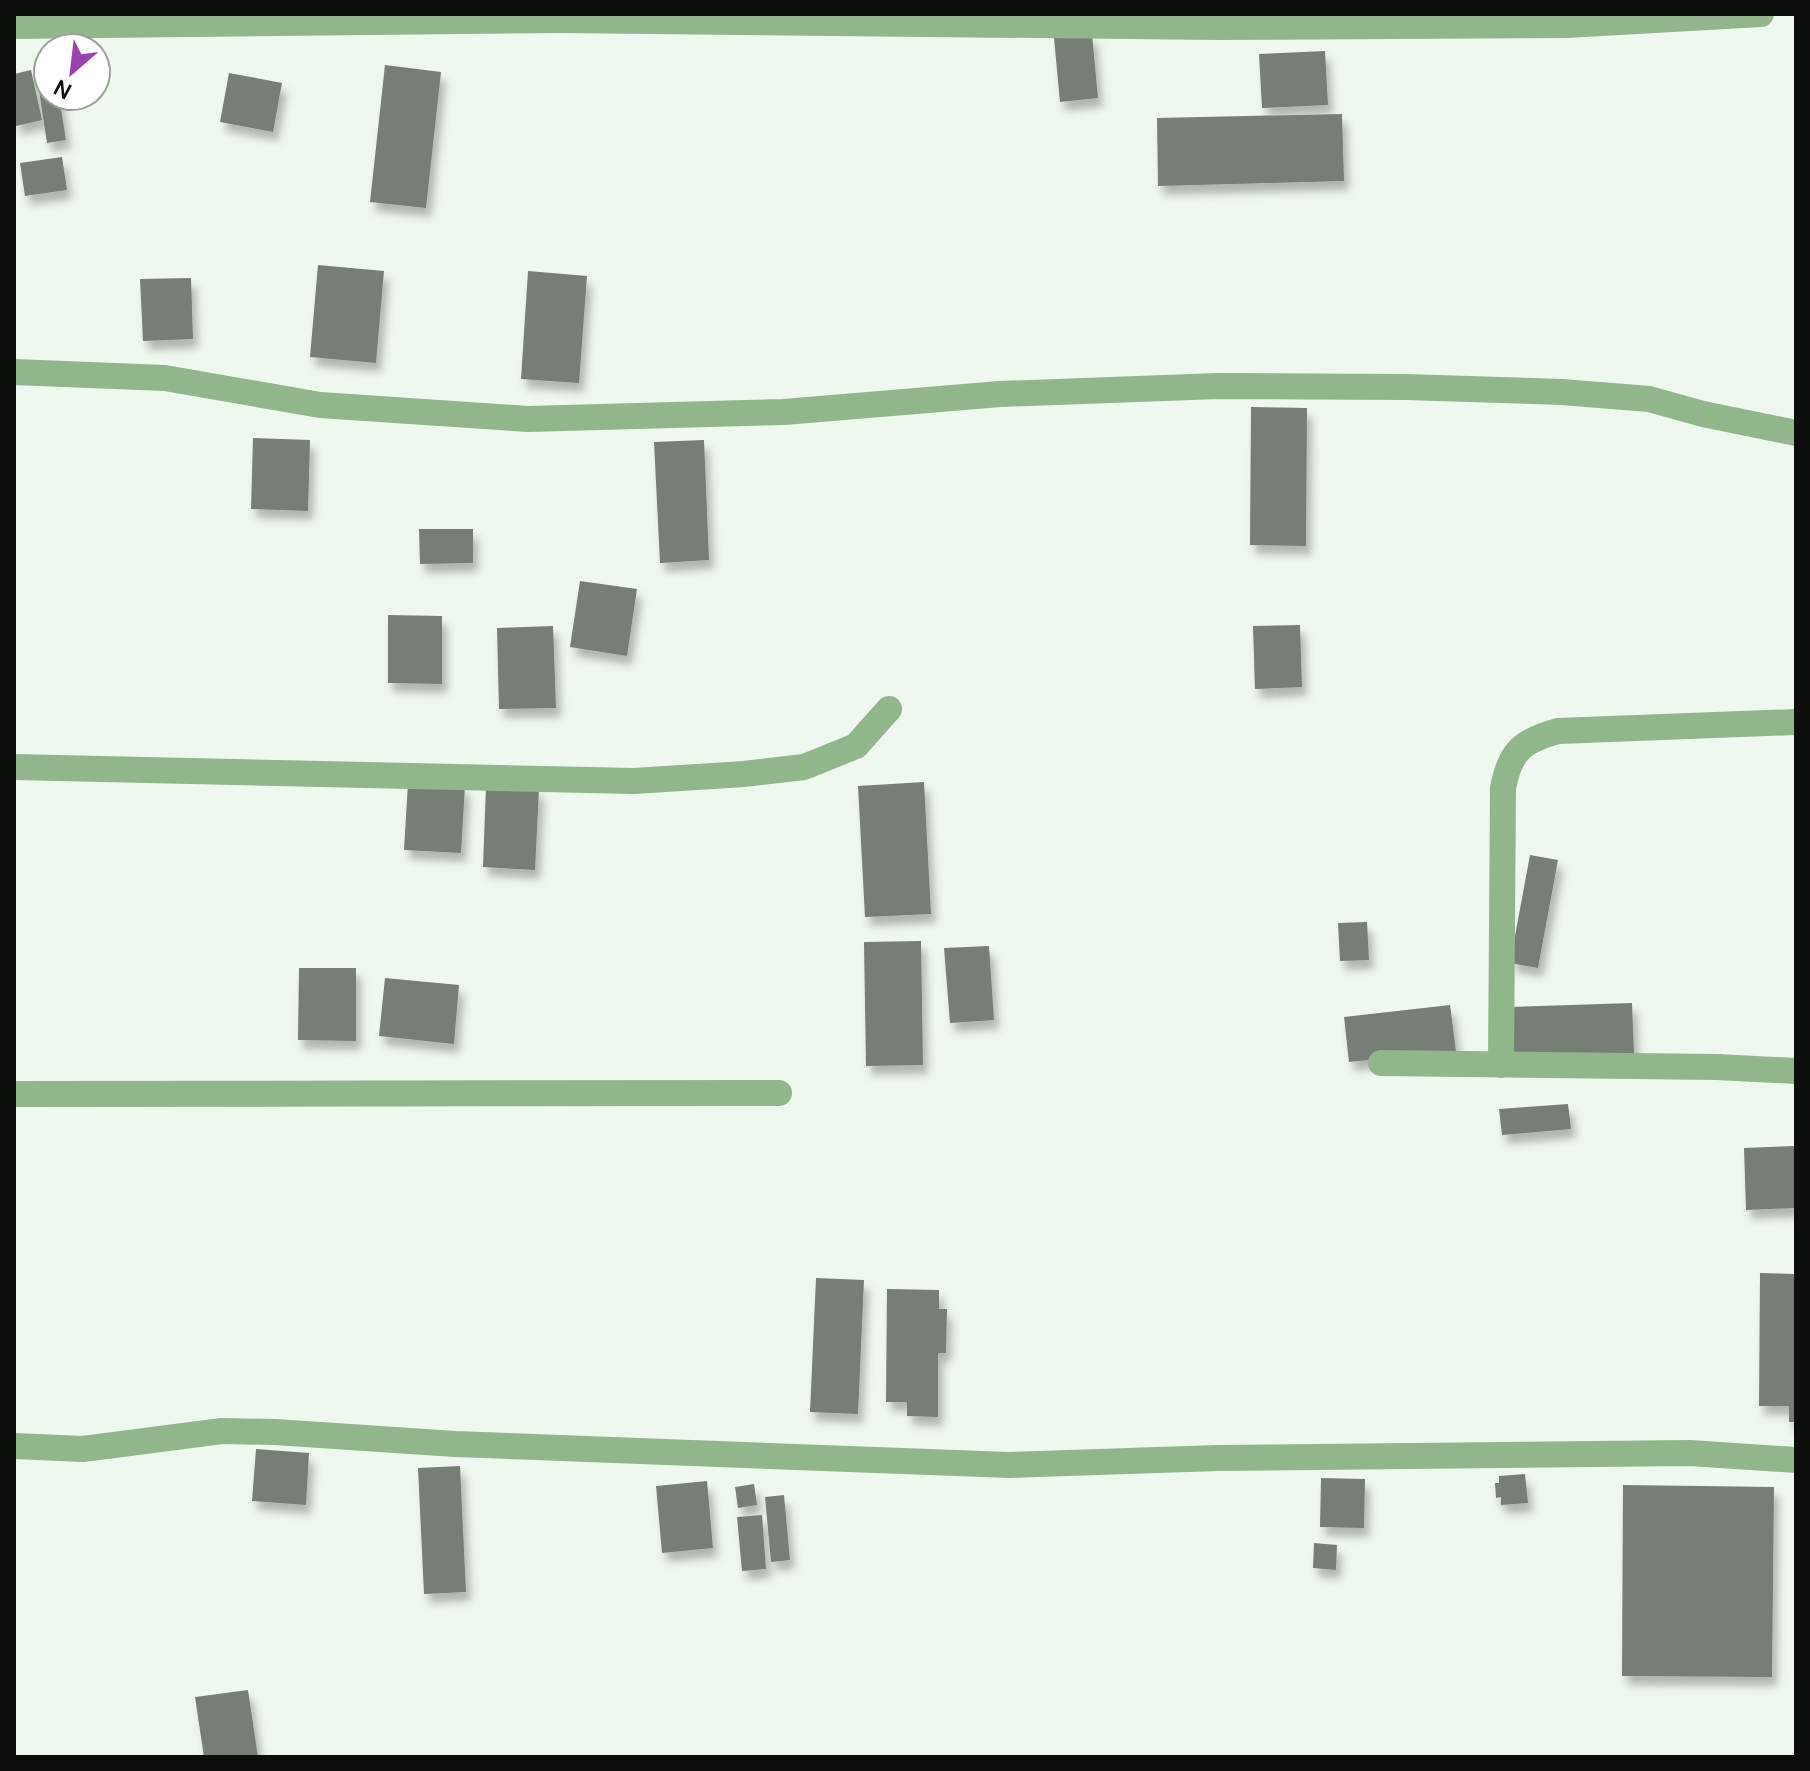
<svg xmlns="http://www.w3.org/2000/svg" width="1810" height="1771" viewBox="0 0 1810 1771" font-family="Manrope,sans-serif">
	<style>
		.building { fill: #767e75; filter: url(#shadow) }
		.lines { fill: none; stroke-linecap: round; stroke-linejoin: round }
		.street { stroke: #91b68b; stroke-width: 26 }
	</style>
	<defs>
		<filter id="shadow"><feDropShadow dx="5" dy="9" stdDeviation="4" flood-color="#0004"/></filter>
	</defs>
	<rect width="100%" height="100%" fill="#eff8ee"/>
	<!-- building -->
	<path class="building" d="M1092,34L1098,98L1060,102L1054,38Z
		M1325,51L1328,105L1262,108L1259,54Z
		M385,65L441,72L426,208L370,202Z
		M31,70L42,120L16,126L14,117V74Z
		M229,73L282,83L273,132L220,122Z
		M48,83V96H59L66,140L47,143L38,84Z
		M1342,114L1344,181L1158,186L1157,118Z
		M62,157L67,190L25,196L20,163Z
		M318,265L384,271L376,363L310,357Z
		M528,271L587,276L579,383L521,379Z
		M191,278L193,339L143,341L140,279Z
		M1251,407L1307,408L1306,546L1250,545Z
		M253,438L310,440L308,511L251,509Z
		M704,440L709,560L660,563L654,442Z
		M419,529H473V563L420,564Z
		M580,581L637,589L627,656L570,647Z
		M388,615L442,616V684L388,683Z
		M1300,625L1302,687L1255,689L1253,626Z
		M553,626L556,708L499,709L497,628Z
		M924,782L931,914L865,917L858,786Z
		M408,783L465,786L461,853L404,850Z
		M486,786L539,789L535,870L483,867Z
		M1530,855L1558,860L1538,968L1510,963Z
		M1367,922L1369,960L1340,961L1338,923Z
		M921,941L923,1065L866,1066L864,942Z
		M989,946L994,1020L950,1023L944,948Z
		M299,968H356V1041L298,1040Z
		M385,978L459,985L454,1044L379,1036Z
		M1632,1003L1634,1054L1511,1058L1509,1007Z
		M1450,1005L1456,1051L1349,1062L1344,1017Z
		M1568,1104L1571,1129L1502,1135L1499,1109Z
		M1795,1146L1796,1208L1746,1210L1744,1148Z
		M1760,1273L1796,1274V1422H1789V1406H1759Z
		M816,1278L864,1280L858,1414L810,1412Z
		M887,1289L939,1290V1309H947L946,1353H938V1417L907,1416V1402H886Z
		M256,1449L309,1453L306,1505L252,1501Z
		M460,1466L466,1592L424,1594L418,1468Z
		M1525,1474L1528,1503L1501,1505V1497L1496,1498L1495,1483H1499V1476Z
		M1321,1478L1365,1479L1364,1528L1320,1527Z
		M707,1481L713,1548L662,1553L656,1486Z
		M754,1484L757,1505L738,1508L735,1487Z
		M1623,1485L1774,1487L1772,1677L1622,1676Z
		M784,1495L790,1560L771,1562L765,1497Z
		M762,1515L766,1569L742,1571L737,1517Z
		M1314,1543L1337,1545L1336,1570L1313,1568Z
		M248,1690L258,1757H204L195,1697Z"/>
	<g class="lines">
		<!-- street -->
		<path class="street" d="M14,26L559,20L1218,27L1566,25L1761,14
			M14,372L165,378L320,405L528,419L784,412L1000,394L1219,386L1405,387L1562,392L1649,399L1703,414L1796,433
			M14,767L634,781L744,774L804,767L856,746L889,709
			M1381,1063L1717,1067L1796,1071
			M1501,1065L1503,788C1510,751 1522,741 1558,731L1796,722
			M14,1094L779,1093
			M14,1446L83,1449L222,1431L275,1432L455,1444L1009,1465L1218,1458L1690,1453L1796,1460"/>
	</g>
	<!-- border -->
	<rect width="1810" height="1771" fill="none" stroke="#0c0e0b" stroke-width="32"/>
	<!-- north arrow -->
	<g transform="translate(72 72) rotate(208)"><circle r="38" fill="#ffffff" stroke="#9e9f9d" stroke-width="2"/>
	<path d="M0-6L14 30L0 20L-14 30Z" fill="#9c42ac"/>
	<text y="-12" font-size="22" font-weight="bold" text-anchor="middle" fill="#0c0e0b">N</text>
	</g>
</svg>
